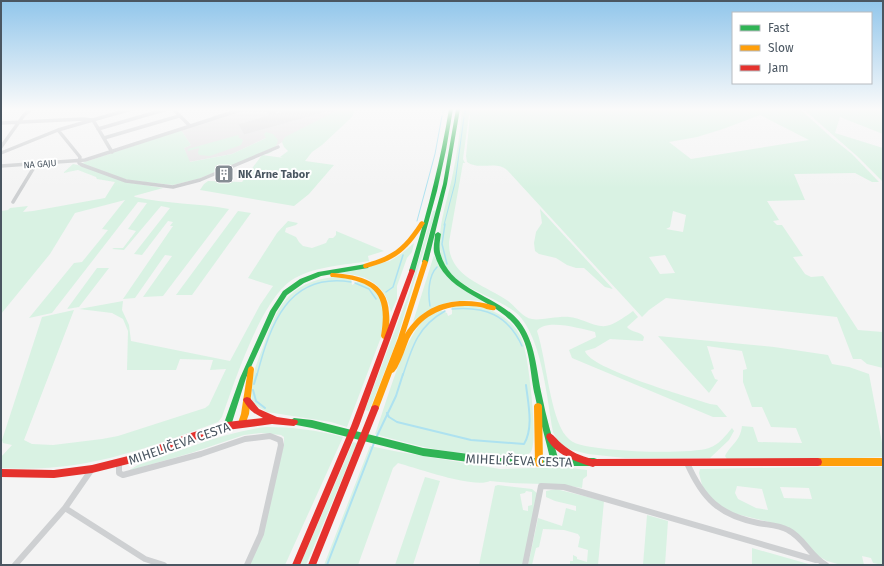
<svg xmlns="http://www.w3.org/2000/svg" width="884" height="566" viewBox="0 0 884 566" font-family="'Fira Sans',sans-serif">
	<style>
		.education { fill: #e6e5e6 }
		.green { fill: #d9f2e3; fill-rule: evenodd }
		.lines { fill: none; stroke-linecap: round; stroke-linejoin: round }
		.stream-far2 { stroke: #aee2f0; stroke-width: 1 }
		.stream-far1 { stroke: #aee2f0; stroke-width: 1.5 }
		.stream { stroke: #aee2f0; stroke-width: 2 }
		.building { fill: #ddddde; stroke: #e5e6e7 }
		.street-far1 { stroke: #ced0d2; stroke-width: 3.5 }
		.street { stroke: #ced0d2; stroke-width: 6 }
		.fast { fill: #30b455; fill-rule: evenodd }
		.slow { fill: #ff9f0a; fill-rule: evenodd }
		.jam { fill: #e5322d; fill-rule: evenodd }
		.labels { text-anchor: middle; stroke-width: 4; stroke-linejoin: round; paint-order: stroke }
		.far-street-label { font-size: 9px; fill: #4a5661; stroke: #fff }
		.poi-label { font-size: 11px; font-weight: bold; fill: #4a5661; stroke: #fff; text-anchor: start }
		.near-street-label { font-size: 13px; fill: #4a5661; stroke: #fff }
	</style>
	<rect width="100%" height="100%" fill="#f4f4f4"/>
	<!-- education -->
	<path class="education" d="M239,109H346L304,128L276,146L268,137L232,154L189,162L184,148L191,145L181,130L214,119L212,116Z"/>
	<!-- green -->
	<path class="green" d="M340,109H371L355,110L352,117L322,145L312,152L305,161L334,165L309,194L294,206L200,190L204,184L208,181L242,182L262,155L284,158L280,157L288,151L284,147L282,142L285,137Z
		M462,109H800L832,138L852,154L879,182H872L855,173L794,174L805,200L767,201L779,220L773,221L777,225H782L803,256L793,257L805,274L811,277L823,276L858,330L883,332V368L867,364L861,359H853L837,317L666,298L649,310L642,317L507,170C496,160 479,171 467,162L466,156L470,115H469L463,159L465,163H463L449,242C448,277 484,284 508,301C515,306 523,318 532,319C539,321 558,316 569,317C581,317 597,330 610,325C618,322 626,316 633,311L638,317L627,327C632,333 640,331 644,337L643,341L610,339L595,348L585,351C590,369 689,397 710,404L717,405L727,417H713L572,358L569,350L596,337L595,332C582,329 546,318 537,331C546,357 550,417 566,436C568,438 571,441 573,442C591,452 689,455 709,448C719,445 726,435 732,428L734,431L729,440L710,458H625L588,454L568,449L558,442L553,432C547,399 543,347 522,319C502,294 448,291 441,255C436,230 447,202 452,178C457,155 460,132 462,109ZM760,115L809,140L691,159L669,142L697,137L723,129ZM673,211L686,215L683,232L666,229L670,227ZM665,255L675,273L660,274L649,257Z
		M803,109H883V134L840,117L835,133L883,148V182L857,156Z
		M181,130L191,145L184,148L190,162L232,154L266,138L264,134L266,132L273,134L278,140C276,149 271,156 261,154L198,179L173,185L127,180L82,164V163Z
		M238,135L239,136L238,137L243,140L241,145L210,156L199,155L198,153L199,148L188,151V149Z
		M73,164L78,165L132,183L163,188L134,196L135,197C166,204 198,203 229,209L163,296L143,297L172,256L165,255L135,298L123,299L173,226H170L173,222L168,221L142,255L134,254L170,208L161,206L124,250L112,249L114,248H123L136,231L128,229L147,203L138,202L52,313L29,318L74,263L82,262L108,230L102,229L125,200L75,213L50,254L1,314V211L8,210L10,208L28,206L23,212L33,211L105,198L115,182L97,179L96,177L78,170L63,173Z
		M540,209L613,289L605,287L584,268H576L567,265L556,258L539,254L535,251L534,243L536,232L542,223Z
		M436,210L395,345L369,411L365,410L409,293L433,211Z
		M238,211L251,213L192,295H176Z
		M288,221L298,223L296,225L286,228L285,232L296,237L299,242L303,246L312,248L326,243L327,241L329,238H333L336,235V231L384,251L368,256L369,261C345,265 317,266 295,278C262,296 235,381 222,417L218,422C142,450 84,473 1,468V457L12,445L3,443L2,440L42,317L74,310L24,440L32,444L53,445L102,439L118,436L205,408L209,405L226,369L210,370L213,360L180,359L176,370H127L128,331L123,319L112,313L79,309L123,301L122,310L129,325L131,341L230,361L260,305L273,286L248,278L277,233Z
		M414,243L412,252L407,258L397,286V299L391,312C385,282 365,274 336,273L390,261L401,254Z
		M434,255L439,266L483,301L469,300L449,302L413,322Z
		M97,268H109L79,307L67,309Z
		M334,277L351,279L352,285L359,281L362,282L376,291L383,303V332L347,427L331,422L267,412L252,403C249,380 255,368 263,347C277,307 288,282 334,277Z
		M457,305C481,305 501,310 516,329C521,336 524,343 525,351C529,365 539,446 530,453C522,458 506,455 497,455C478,454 458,453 439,450C418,446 396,440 375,434C386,405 403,338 425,319C429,315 435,313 440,310L447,313L448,316L452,314V306Z
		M658,336L774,347L828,355L832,364L849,367L869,374L883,448V457L825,459H727L725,456C731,444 740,442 742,426L753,427L758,442L802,443L796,428L771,427L762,407H752L743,382V370L747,369L742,351L707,346L714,369L711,370L715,379L718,380L709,393Z
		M266,427C292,427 317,430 343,437L285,565H249L271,496L284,444V437L281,435L261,433L244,435L191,453L128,471L138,465C181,451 222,432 266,427Z
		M353,442L357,443L306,565H300Z
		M370,446L394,451L500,469L563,467L587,470V476L583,479L582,488C551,482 521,485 490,481C475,489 416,468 398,463L393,468L358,565H324Z
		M812,467H883V565L873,563L871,558L862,556L864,565H841L827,561L815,554L805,541L769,522L732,513L718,506L703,489L699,473L700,469ZM737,486L762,489L768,510L756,508L738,499L735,493ZM780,487L809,488L812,499L784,498Z
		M425,477L440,481L413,565H395Z
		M498,485L532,489L538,494L523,565H479L495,486ZM526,491L532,492V505L528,506V511L523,510L520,494L525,493Z
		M556,489L604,501L598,565H570V561H573V555L577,557V559L587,562L588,550L578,547L580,537L578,534L564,530L543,529L539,547L536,548L532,565H528L538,518L562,526L566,508L576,511V506L555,501L546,497V491Z
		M647,515L668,521L665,565H643Z
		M752,548L812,565H752Z"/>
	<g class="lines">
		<!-- stream-far2 -->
		<path class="stream-far2" d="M443,109V113
			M465,109V114
			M417,221L435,154L442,116
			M444,225L455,183L464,117"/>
		<!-- stream-far1 -->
		<path class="stream-far1" d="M445,224L442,244L447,264
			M355,283L369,289L376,299
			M386,292L393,287L403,255
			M430,306C428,294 428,276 437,267
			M452,309C485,306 508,315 522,346
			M257,375C270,325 288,272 351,282
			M403,375C412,347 418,326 445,311"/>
		<!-- stream -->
		<path class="stream" d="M254,384L257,374
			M253,390L256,401L265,408
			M387,413L389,417L397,422L471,440L524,444C534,428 528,403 526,385
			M376,438L396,396L403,374
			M327,565L374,443"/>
	</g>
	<!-- building -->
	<path class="building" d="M270,109H274L277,113L291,109H320L323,113L244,135L238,124L268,115L265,110Z"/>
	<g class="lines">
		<!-- street-far1 -->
		<path class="street-far1" d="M173,109L190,126
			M1,123L83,119L93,120L112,152
			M98,129L167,109
			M58,130L80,157L79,163L82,165L126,181L173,187L200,180L278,147
			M104,138L179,116
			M1,147L24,115L31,109
			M1,153L58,130L131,109
			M1,166L85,160L243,109
			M13,202L36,164"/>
		<!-- street -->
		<path class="street" d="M119,463V473L123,475L201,454L245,439L270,436L280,440L281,445L261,534L247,565
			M687,463C703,499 719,515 758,523C768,525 779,525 788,530C804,538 810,556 826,565
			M65,508L145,559L164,565
			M15,565L65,508L92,469
			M525,565L541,486L564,487L816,560"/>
		<!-- fast -->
		<path class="fast" d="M449,109H453L446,150L437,191L415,271L412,273L409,271C426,218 440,164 449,109Z
			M456,109H460L447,184L428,262L425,264L422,262L443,184Z
			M438,232L441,234C440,240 439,246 440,252C449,291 496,294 519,321C536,342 536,370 542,396C546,417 552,437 558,458H594L597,459L598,462L597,465L594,466H557L555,467L553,466H499L423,456L312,428L291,424L290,422L291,420L294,418L312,420L423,448L499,458H550C545,437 539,417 535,396C530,375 531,350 519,331C498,297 444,296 434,252C433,246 435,240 435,234Z
			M366,264L369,266L368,268L321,276L304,283L287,295L276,312L246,378L230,429L227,430L224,429L223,426L240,378L270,311L283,291L300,279L318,272Z"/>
		<!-- slow -->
		<path class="slow" d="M422,221L425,223C408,250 397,260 366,268H364L363,266L364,264C394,255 403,248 420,222Z
			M423,260H425L428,262L405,334C425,301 460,295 495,306L496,308L495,310C490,311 485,308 480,307C475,306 470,306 465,306C441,306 420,318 409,339C405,349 402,359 397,368L394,372L392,373L378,410L375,411L372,410L371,408L398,338Z
			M331,273H333C359,275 388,281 389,313C390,322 389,330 386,338L384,339L382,338L381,336C388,293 375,281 333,277H331L330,275Z
			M251,366L253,367L254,369L249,414L245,425L242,427L239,425L238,423L241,414L248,369L249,367Z
			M538,403L541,404L542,406L543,463L542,466L539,467L536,466L535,463L534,406L535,404Z
			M818,458H883V466H818L815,465L814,462L815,459Z"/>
		<!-- jam -->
		<path class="jam" d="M410,269H412L415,271L359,426L300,565H292L351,426Z
			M247,397L250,398L259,409L277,417L297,420L298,422L297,424L294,426L272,424L227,430L191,441L132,463L92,473L54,478L1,477V469L54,470L92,465L132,455L191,433L227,422L263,418C253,413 249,410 243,400L244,398Z
			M375,405L378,406L379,408L316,565H308L371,408L372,406Z
			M550,433C555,436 558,441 562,444C571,452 581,456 592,459L818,458L821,459L822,462L821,465L818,466H595L593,467C576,462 554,454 546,437L547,434Z"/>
	</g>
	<!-- sky -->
	<linearGradient id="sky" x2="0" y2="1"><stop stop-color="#91c6eb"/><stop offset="0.58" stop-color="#fafafa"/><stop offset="1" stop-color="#fafafa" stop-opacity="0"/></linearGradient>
	<rect width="884" height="188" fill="url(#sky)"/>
	<!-- icons -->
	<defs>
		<symbol id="building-square" viewBox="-11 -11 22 22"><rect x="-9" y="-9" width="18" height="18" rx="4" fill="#868d94" stroke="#fff"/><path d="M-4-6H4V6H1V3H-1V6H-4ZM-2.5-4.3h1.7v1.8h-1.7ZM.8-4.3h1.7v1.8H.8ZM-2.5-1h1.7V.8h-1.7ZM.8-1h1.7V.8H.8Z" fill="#fff"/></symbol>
	</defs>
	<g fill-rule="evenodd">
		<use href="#building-square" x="213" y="163" width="22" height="22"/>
	</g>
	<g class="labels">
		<!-- far-street labels -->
		<g class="far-street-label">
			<text transform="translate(40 164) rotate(-4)" y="3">NA GAJU</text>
		</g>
		<!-- poi labels -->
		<g class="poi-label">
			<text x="238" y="178">NK Arne Tabor</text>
		</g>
		<!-- near-street labels -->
		<g class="near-street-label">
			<text transform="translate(179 443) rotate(-19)" y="5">MIHELIČEVA CESTA</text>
			<text transform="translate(519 460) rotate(2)" y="5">MIHELIČEVA CESTA</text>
		</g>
	</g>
	<!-- border -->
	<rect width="884" height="566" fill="none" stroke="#4a5661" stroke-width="4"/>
	<!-- legend -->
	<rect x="732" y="12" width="140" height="72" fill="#ffffff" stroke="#b7bbc0"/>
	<rect x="740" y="25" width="20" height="6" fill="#30b455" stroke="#b7bbc0"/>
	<text x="768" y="32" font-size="12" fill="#4a5661">Fast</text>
	<rect x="740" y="45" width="20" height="6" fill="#ff9f0a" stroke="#b7bbc0"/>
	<text x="768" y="52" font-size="12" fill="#4a5661">Slow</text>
	<rect x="740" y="65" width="20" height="6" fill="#e5322d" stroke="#b7bbc0"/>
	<text x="768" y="72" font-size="12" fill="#4a5661">Jam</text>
</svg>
